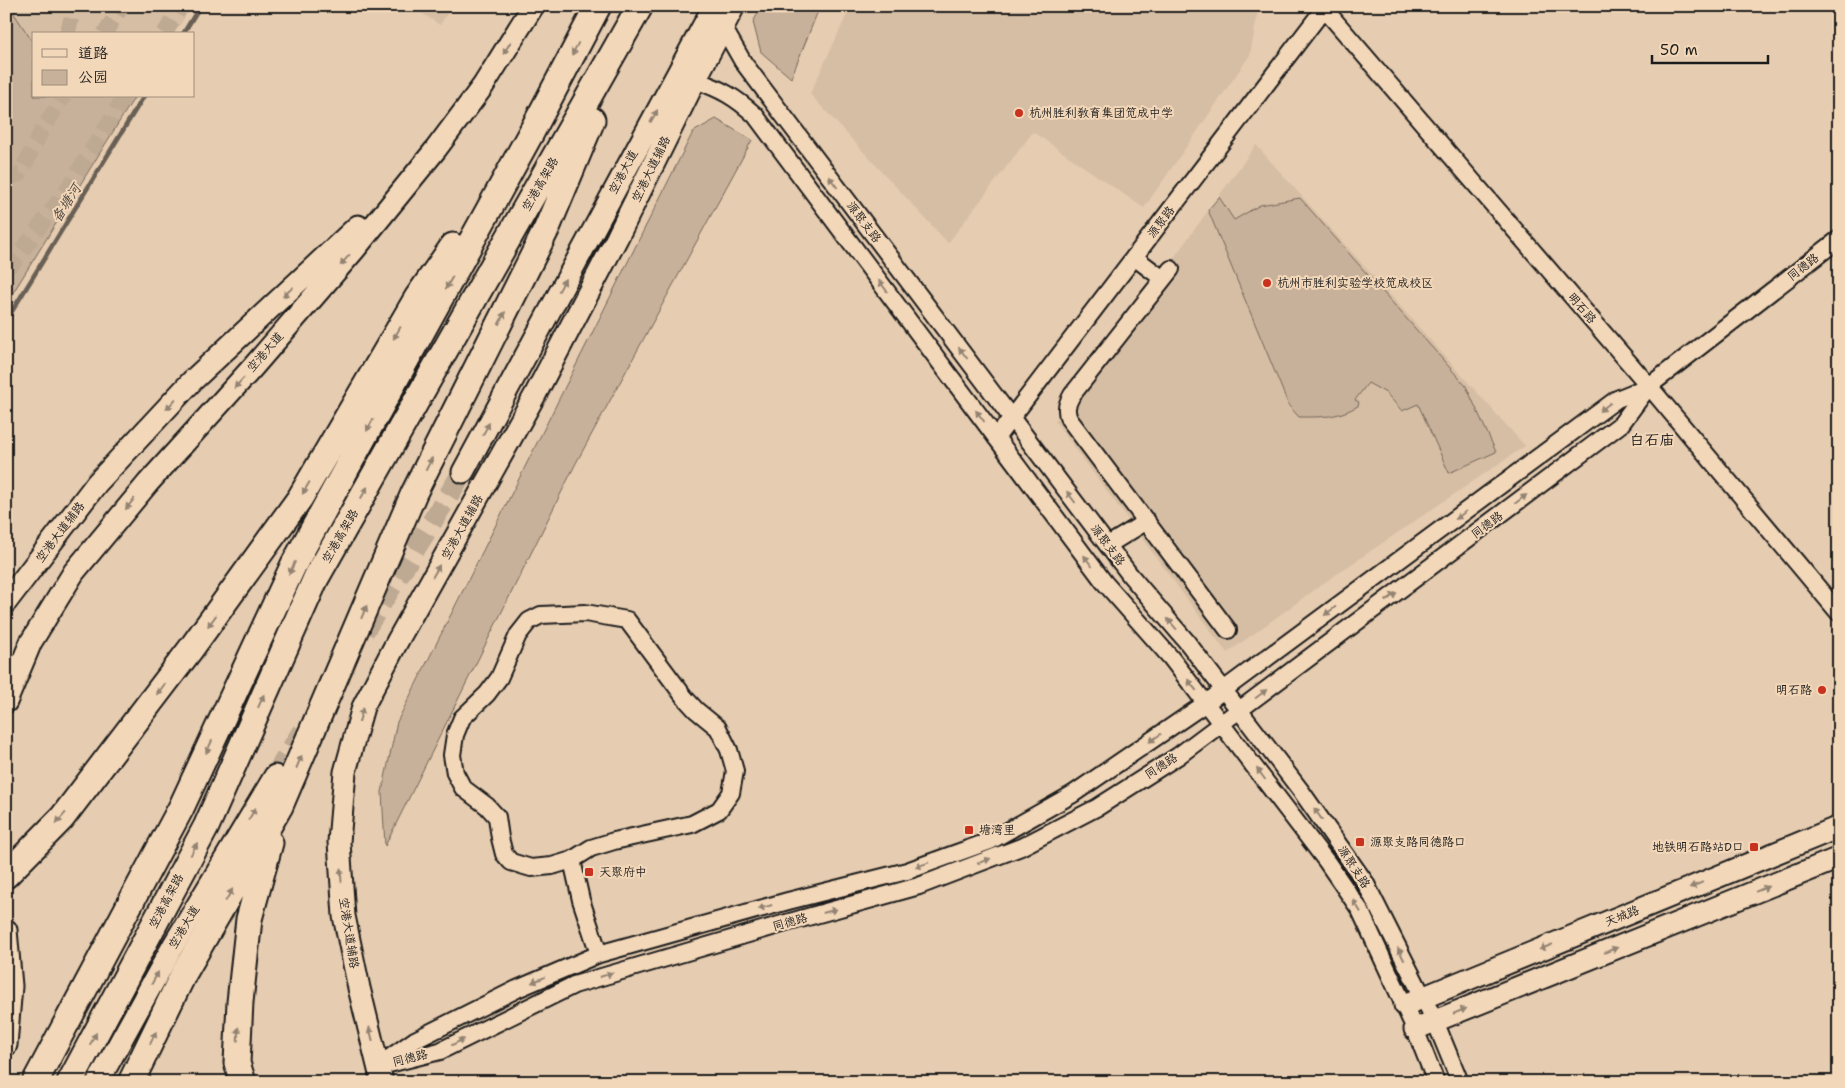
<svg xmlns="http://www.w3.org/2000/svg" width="1845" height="1088" viewBox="0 0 1845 1088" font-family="'Shantell Sans','LXGW WenKai TC',sans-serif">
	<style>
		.built { fill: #d6bea4 }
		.green { fill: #c8b19a; stroke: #72665b }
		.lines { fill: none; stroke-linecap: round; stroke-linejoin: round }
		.stream { stroke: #685f54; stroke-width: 4.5 }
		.minor-tunnel { stroke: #bea992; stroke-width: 16; stroke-dasharray: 16 8; stroke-linecap: butt }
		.major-tunnel { stroke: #bea992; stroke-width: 21; stroke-dasharray: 21 11; stroke-linecap: butt }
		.minor-casing { stroke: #1c1c1c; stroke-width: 20 }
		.major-casing { stroke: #1c1c1c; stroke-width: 25 }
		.highway-casing { stroke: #1c1c1c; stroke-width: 29 }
		.minor { stroke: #f3d7b9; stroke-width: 16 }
		.major { stroke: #f3d7b9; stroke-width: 21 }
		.highway { stroke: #f3d7b9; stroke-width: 25 }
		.oneway { fill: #928372 }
		.poi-dot { fill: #c8321e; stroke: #f3d7b9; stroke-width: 2 }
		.labels { text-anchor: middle; stroke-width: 4; stroke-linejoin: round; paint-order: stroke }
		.poi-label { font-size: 12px; fill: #1c1c1c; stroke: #f3d7b9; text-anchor: start }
		.street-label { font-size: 12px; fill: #1c1c1c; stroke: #f3d7b9 }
		.water-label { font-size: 14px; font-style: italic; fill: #4f4841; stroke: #f3d7b9 }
		.quarter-label { font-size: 15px; fill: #1c1c1c; stroke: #f3d7b9 }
	</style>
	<rect width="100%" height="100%" fill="#e6ccb0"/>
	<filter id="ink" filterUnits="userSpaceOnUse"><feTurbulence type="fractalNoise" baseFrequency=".02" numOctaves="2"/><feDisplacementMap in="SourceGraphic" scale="10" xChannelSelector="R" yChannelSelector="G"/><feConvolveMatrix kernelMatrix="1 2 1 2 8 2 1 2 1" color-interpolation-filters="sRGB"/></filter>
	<g filter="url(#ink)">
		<!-- built -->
		<path class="built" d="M6,6H192L174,34H34V96H135L6,304Z
			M411,6H452L440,25Z
			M851,6H1256L1258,11L1250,55L1144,208L1033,132L948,243L810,94Z
			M1256,145L1525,446L1331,578L1227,653L1055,421Z"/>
		<!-- green -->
		<path class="green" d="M6,6H12L11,9L34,44V96H131L134,98L6,304Z
			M762,6H820L791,78L761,52L753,22Z
			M716,119L752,140L576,463L385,846L382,792L397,722L693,132Z
			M1219,197L1234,220L1260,205L1300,198L1466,386L1496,452L1449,473L1418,404L1402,411L1386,393L1368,383L1355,400L1359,402L1358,406C1336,418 1323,417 1299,417L1289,406L1208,210Z"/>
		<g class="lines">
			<!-- stream -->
			<path class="stream" d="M183,34L200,6
				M6,321L144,96"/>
			<!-- minor-tunnel -->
			<path class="minor-tunnel" d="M67,34L75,6
				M104,34L122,6
				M164,34L181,6
				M6,178L20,174L42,130L64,96
				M6,268L13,263L70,185L125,96"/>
			<!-- major-tunnel -->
			<path class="major-tunnel" d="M364,631L463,472
				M275,776L305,727"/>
			<defs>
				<path id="minor" d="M1322,6L1649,386L1839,613
					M723,27L743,62L1130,575L1187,642L1301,791L1365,882L1435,1021L1460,1082
					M695,80C721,89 735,97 755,115L1104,582L1171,658L1327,862L1360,910L1415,1029L1436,1082
					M1134,257L1163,279
					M1171,269L1072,395C1067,404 1065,409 1069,419L1228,630
					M996,438L1326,6
					M1108,545L1147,521
					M585,613L627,620L685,698L696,710L718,728L729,750L735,771L731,793L719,810L692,824L614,841L591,848L572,860L552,866L531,868L511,862L504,854L500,838L497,817L487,806L463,788L455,773L452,755L455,735L462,718L487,694L499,678L518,635L529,621L541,615Z
					M572,860L581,900L599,954
					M389,1064L440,1051L574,985L779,925L919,886L1021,847L1098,807L1178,756L1621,424L1649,386
					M378,1066L415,1040L517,989L599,954L788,901L907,871L990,841L1073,794L1206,703L1617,399L1649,386L1839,239"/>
				<path id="major" d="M463,472L714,6
					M6,602L97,483L192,381L358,226
					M6,702L31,642L74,572L148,483L253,367L354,250L436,149L483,86L533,6
					M6,930L11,986L6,1045
					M1405,1005L1839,827
					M1415,1029L1839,858
					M98,1082L173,946L275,776
					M382,1082L359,988L344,916L339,842L345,772L363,707L398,640L535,395L617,238L695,80L734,6"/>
				<path id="highway" d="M6,875L62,818L190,650L300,498L417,298L453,246
					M35,1082L181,808L294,564L531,133L598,6
					M70,1082L206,827L316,578L640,6
					M131,1082L184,973L280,806L414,493L547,228L592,120
					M243,1082L237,1063L240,1002L249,919L270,843"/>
			</defs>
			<!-- minor casing -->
			<use href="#minor" class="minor-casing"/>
			<!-- major casing -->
			<use href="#major" class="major-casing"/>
			<!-- highway casing -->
			<use href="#highway" class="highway-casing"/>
			<!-- minor -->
			<use href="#minor" class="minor"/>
			<!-- major -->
			<use href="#major" class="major"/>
			<!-- highway -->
			<use href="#highway" class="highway"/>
		</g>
		<!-- one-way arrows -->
		<defs><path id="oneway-solid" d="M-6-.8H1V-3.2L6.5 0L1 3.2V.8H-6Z" transform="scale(1.25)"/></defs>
		<g class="oneway">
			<use href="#oneway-solid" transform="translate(507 48) rotate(122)"/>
			<use href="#oneway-solid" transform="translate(575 49) rotate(118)"/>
			<use href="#oneway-solid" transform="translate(654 116) rotate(-61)"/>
			<use href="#oneway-solid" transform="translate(833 182) rotate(-127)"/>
			<use href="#oneway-solid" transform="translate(345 260) rotate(131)"/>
			<use href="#oneway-solid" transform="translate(449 283) rotate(119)"/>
			<use href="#oneway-solid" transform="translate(562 285) rotate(-62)"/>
			<use href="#oneway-solid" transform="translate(883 286) rotate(-127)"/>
			<use href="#oneway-solid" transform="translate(288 292) rotate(137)"/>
			<use href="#oneway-solid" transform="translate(502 318) rotate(-63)"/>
			<use href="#oneway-solid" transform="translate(397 333) rotate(120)"/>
			<use href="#oneway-solid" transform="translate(963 353) rotate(-127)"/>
			<use href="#oneway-solid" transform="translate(239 383) rotate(132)"/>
			<use href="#oneway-solid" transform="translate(171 404) rotate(133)"/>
			<use href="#oneway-solid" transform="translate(1605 407) rotate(143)"/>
			<use href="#oneway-solid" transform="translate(980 416) rotate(-127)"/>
			<use href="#oneway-solid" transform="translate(370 425) rotate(119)"/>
			<use href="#oneway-solid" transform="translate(486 429) rotate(-62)"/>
			<use href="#oneway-solid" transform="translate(429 464) rotate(-63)"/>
			<use href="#oneway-solid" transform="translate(306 488) rotate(120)"/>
			<use href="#oneway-solid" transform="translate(364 493) rotate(-60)"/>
			<use href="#oneway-solid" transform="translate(1071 497) rotate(-127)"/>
			<use href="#oneway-solid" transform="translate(1521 499) rotate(-37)"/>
			<use href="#oneway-solid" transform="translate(130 504) rotate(129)"/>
			<use href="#oneway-solid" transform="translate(1461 515) rotate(143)"/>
			<use href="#oneway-solid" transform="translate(1088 561) rotate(-127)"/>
			<use href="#oneway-solid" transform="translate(292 568) rotate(116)"/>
			<use href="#oneway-solid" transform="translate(436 571) rotate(-61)"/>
			<use href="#oneway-solid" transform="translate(1391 597) rotate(-37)"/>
			<use href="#oneway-solid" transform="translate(1330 611) rotate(143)"/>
			<use href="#oneway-solid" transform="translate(364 612) rotate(-67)"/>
			<use href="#oneway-solid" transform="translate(212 621) rotate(126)"/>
			<use href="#oneway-solid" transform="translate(1172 624) rotate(-131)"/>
			<use href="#oneway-solid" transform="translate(1192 685) rotate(-128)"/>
			<use href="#oneway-solid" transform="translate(161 689) rotate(127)"/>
			<use href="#oneway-solid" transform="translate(1261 694) rotate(-37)"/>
			<use href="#oneway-solid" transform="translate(261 701) rotate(-66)"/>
			<use href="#oneway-solid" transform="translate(361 715) rotate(-74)"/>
			<use href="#oneway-solid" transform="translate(1155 738) rotate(145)"/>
			<use href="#oneway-solid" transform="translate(209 747) rotate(115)"/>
			<use href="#oneway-solid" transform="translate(299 762) rotate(-67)"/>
			<use href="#oneway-solid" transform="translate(1261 774) rotate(-127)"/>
			<use href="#oneway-solid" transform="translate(252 814) rotate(-59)"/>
			<use href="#oneway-solid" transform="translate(1318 814) rotate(-125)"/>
			<use href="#oneway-solid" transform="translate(61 818) rotate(131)"/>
			<use href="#oneway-solid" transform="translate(194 849) rotate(-62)"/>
			<use href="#oneway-solid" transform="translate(984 861) rotate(-21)"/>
			<use href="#oneway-solid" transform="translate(922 865) rotate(160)"/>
			<use href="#oneway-solid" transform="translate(341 875) rotate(-94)"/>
			<use href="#oneway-solid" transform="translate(1696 885) rotate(158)"/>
			<use href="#oneway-solid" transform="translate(1762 889) rotate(-22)"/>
			<use href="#oneway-solid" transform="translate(229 895) rotate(-60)"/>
			<use href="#oneway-solid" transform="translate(1357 906) rotate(-122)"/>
			<use href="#oneway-solid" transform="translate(765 907) rotate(164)"/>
			<use href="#oneway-solid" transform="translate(830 911) rotate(-15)"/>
			<use href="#oneway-solid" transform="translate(1546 947) rotate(158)"/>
			<use href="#oneway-solid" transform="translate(1611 950) rotate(-22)"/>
			<use href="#oneway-solid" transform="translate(1401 954) rotate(-117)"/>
			<use href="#oneway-solid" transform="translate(606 975) rotate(-18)"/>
			<use href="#oneway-solid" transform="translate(155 978) rotate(-61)"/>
			<use href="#oneway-solid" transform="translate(538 980) rotate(157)"/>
			<use href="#oneway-solid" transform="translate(1460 1011) rotate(-22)"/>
			<use href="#oneway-solid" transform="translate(238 1034) rotate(-88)"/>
			<use href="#oneway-solid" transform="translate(371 1034) rotate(-104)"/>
			<use href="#oneway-solid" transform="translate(153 1038) rotate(-64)"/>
			<use href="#oneway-solid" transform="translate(93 1039) rotate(-62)"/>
			<use href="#oneway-solid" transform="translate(458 1042) rotate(-26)"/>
		</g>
	</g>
	<!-- markers -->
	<g class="poi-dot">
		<circle cx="1019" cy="113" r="5"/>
		<circle cx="1267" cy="283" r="5"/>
		<circle cx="1822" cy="690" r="5"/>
		<rect x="964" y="825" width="10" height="10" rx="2.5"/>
		<rect x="1355" y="837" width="10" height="10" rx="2.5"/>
		<rect x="1749" y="842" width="10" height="10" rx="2.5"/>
		<rect x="584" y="867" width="10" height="10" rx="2.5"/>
	</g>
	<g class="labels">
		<!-- poi labels -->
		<g class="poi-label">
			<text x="1029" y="117">杭州胜利教育集团笕成中学</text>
			<text x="1277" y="287">杭州市胜利实验学校笕成校区</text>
			<text x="1812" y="694" text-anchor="end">明石路</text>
			<text x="979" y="834">塘湾里</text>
			<text x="1370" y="846">源聚支路同德路口</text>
			<text x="1744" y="851" text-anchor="end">地铁明石路站D口</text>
			<text x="599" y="876">天聚府中</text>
		</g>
		<!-- street labels -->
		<g class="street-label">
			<text transform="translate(651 169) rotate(-64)" y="4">空港大道辅路</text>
			<text transform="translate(623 172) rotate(-62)" y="4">空港大道</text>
			<text transform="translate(540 184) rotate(-60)" y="4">空港高架路</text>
			<text transform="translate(864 222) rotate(53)" y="4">源聚支路</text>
			<text transform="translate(1161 222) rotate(-53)" y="4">源聚路</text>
			<text transform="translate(1803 267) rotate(-38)" y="4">同德路</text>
			<text transform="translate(1582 308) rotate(49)" y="4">明石路</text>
			<text transform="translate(265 352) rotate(-49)" y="4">空港大道</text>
			<text transform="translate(1487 525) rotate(-37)" y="4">同德路</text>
			<text transform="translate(462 527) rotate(-61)" y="4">空港大道辅路</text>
			<text transform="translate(60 532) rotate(-53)" y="4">空港大道辅路</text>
			<text transform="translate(340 536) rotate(-60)" y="4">空港高架路</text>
			<text transform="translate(1108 545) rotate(53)" y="4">源聚支路</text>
			<text transform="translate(1161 766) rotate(-33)" y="4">同德路</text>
			<text transform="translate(1354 867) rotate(57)" y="4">源聚支路</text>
			<text transform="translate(166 901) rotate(-62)" y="4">空港高架路</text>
			<text transform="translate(1622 916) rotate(-22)" y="4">天城路</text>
			<text transform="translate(790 922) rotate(-16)" y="4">同德路</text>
			<text transform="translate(184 927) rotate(-59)" y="4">空港大道</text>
			<text transform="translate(349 933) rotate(81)" y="4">空港大道辅路</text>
			<text transform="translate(410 1058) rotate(-14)" y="4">同德路</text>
		</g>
		<!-- water labels -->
		<g class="water-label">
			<text transform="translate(66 203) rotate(-58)" y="5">备塘河</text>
		</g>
		<!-- quarter labels -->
		<g class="quarter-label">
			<text x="1652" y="445">白石庙</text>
		</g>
	</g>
	<!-- margin -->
	<rect width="1845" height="1088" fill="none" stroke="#f3d7b9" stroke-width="25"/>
	<rect x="12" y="12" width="1820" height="1063" fill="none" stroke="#1c1c1c" stroke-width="2" filter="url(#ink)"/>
	<!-- legend -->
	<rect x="32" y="32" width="162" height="65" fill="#f3d7b9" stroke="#9d8c7a"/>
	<rect x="42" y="49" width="25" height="8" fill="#f3d7b9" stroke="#9d8c7a"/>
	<text x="78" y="58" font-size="15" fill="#1c1c1c">道路</text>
	<rect x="42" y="70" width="25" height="15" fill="#c8b19a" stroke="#9d8c7a"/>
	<text x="78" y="82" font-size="15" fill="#1c1c1c">公园</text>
	<!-- scale -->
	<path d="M1652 55v8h116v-8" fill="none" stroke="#1c1c1c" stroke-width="2.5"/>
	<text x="1660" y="55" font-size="15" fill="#1c1c1c" stroke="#f3d7b9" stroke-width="4" paint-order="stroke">50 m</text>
</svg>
